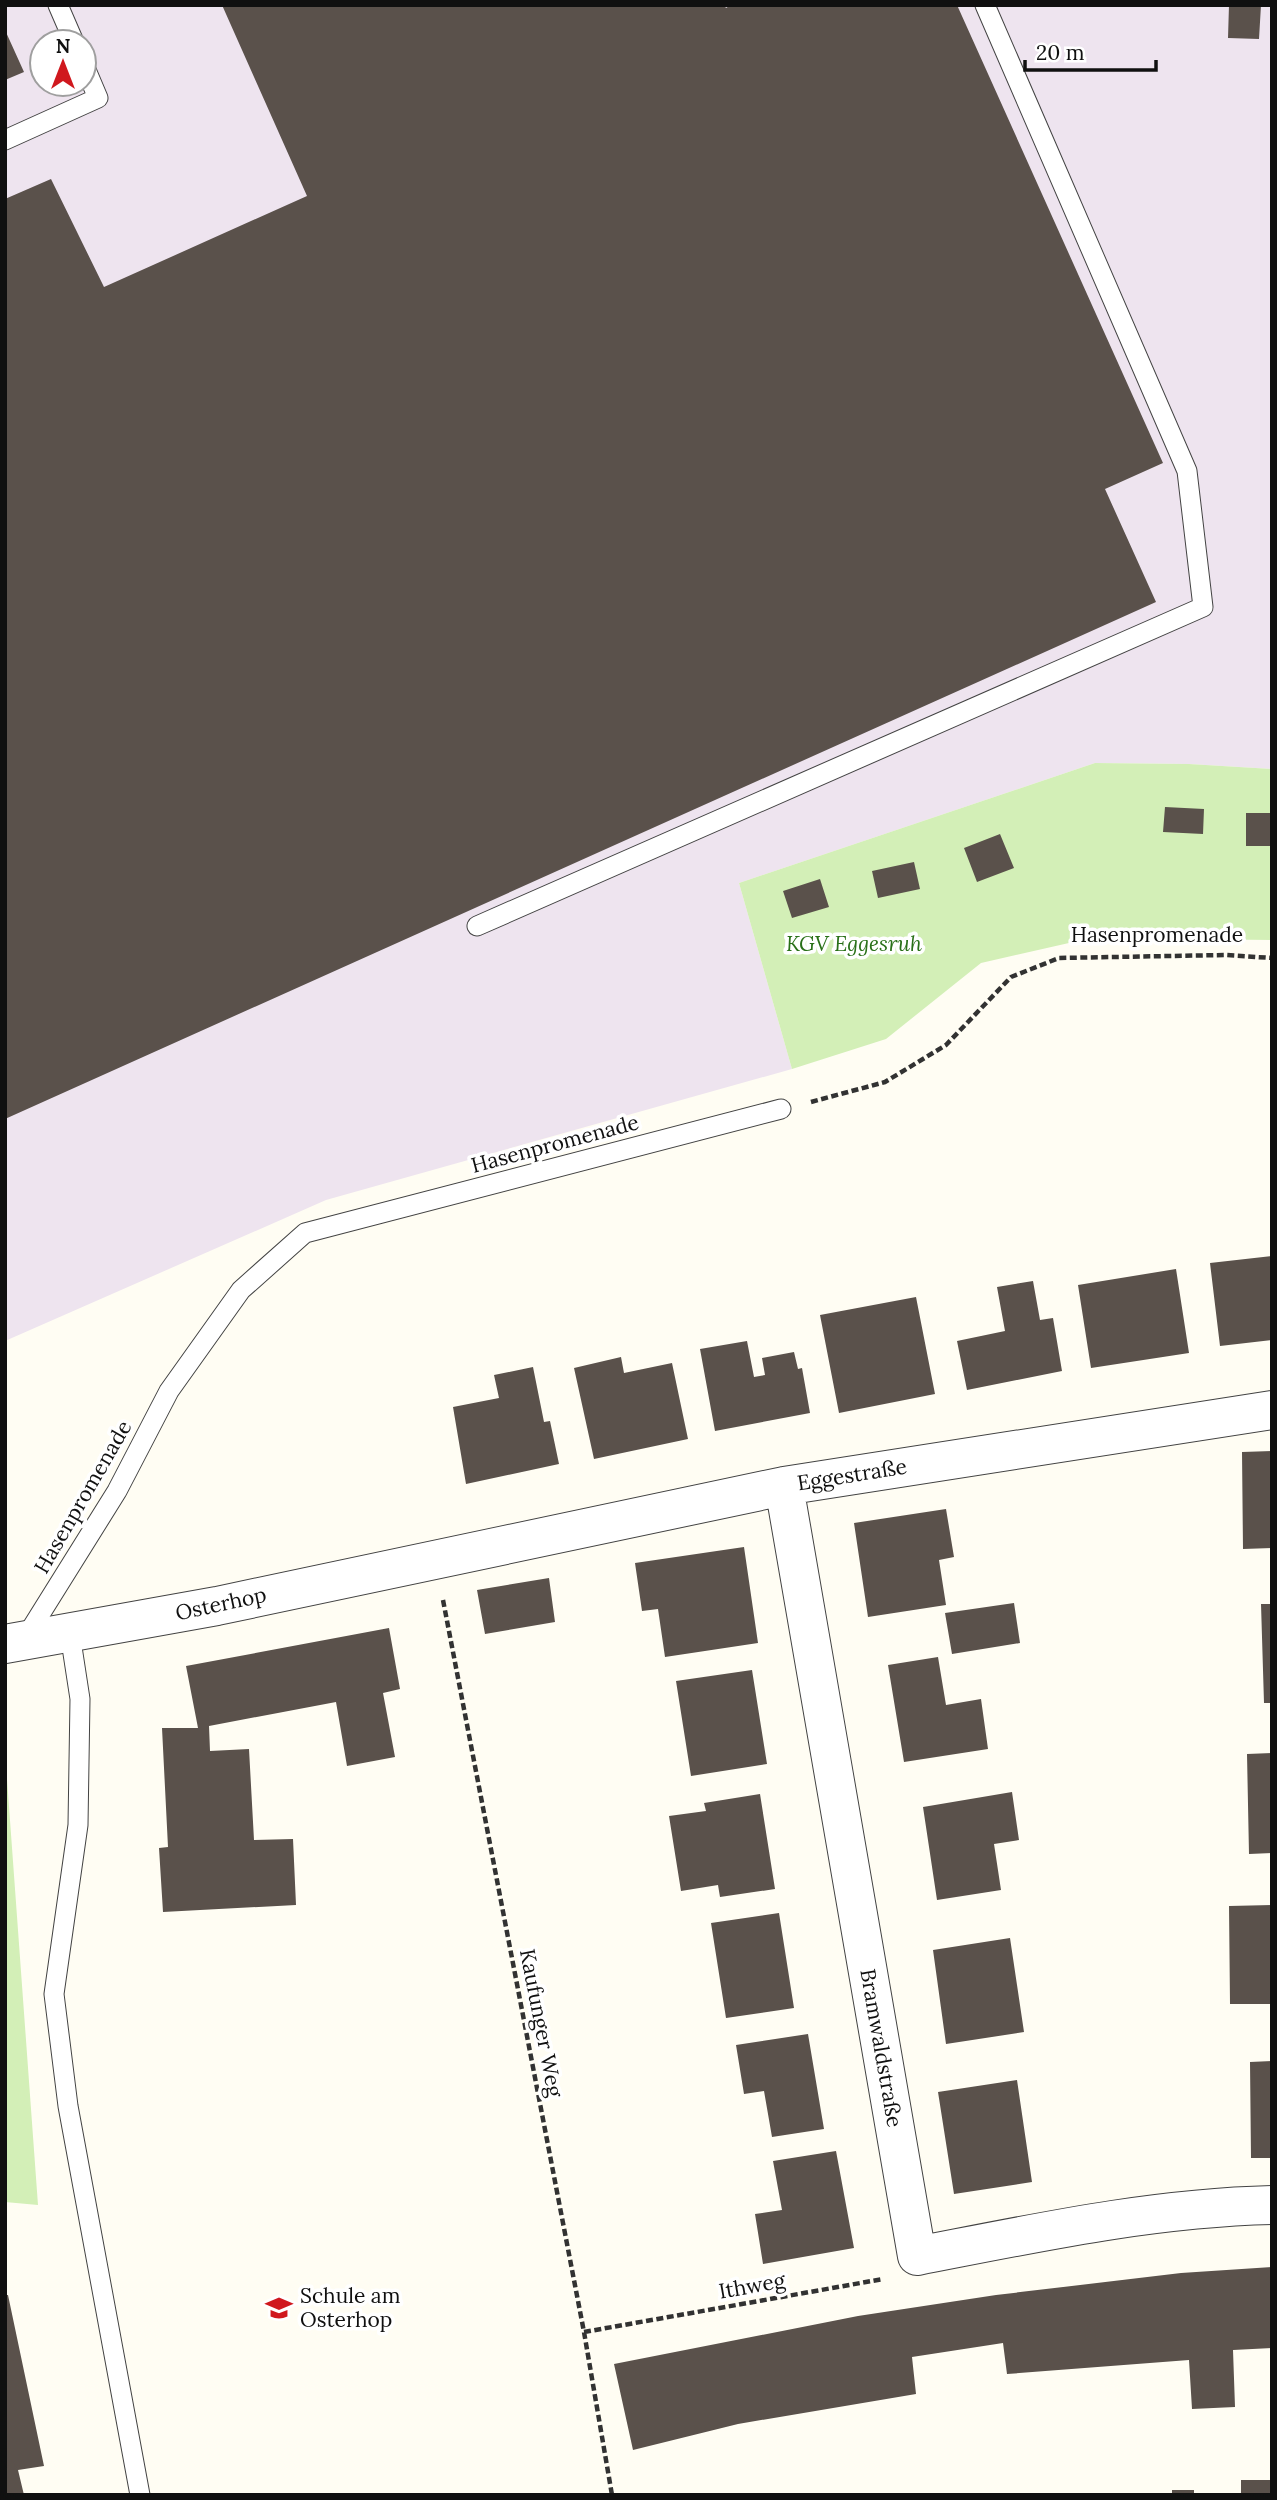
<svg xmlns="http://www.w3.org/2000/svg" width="1277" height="2500" viewBox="0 0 1277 2500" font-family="Lora,serif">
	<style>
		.industrial { fill: #eee4ef; fill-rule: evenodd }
		.green { fill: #d3efb7 }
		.building { fill: #5a514b }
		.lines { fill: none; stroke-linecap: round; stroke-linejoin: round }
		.service-casing { stroke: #434343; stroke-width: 21 }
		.minor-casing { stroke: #434343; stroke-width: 40 }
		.path { stroke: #323232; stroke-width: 4.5; stroke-dasharray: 7 3.5; stroke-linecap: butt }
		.service { stroke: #fff; stroke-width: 19 }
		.minor { stroke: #fff; stroke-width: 38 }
		.labels { text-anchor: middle; stroke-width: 7; stroke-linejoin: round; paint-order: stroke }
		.street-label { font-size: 21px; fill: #101010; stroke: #fff }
		.park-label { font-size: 21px; font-style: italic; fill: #297018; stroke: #fff }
		.poi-label { font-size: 21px; fill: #101010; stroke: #fff; text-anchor: start }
	</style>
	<rect width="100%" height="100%" fill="#fffdf3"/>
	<!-- industrial -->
	<path class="industrial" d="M5,5H1272V769L1189,764L1095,763L739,883L792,1069L326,1200L5,1341ZM42,42H84V84H42Z"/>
	<!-- green -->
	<path class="green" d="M1095,763L1189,764L1272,769V940L1091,938L981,963L886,1039L792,1069L739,883Z
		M7,1779L38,2205L5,2202Z"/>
	<!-- building -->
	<path class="building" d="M222,5H724L726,8L731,5H957L1163,463L1105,489L1156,602L5,1119V199L51,179L104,287L307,196Z
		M1229,5H1261L1259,39L1228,38Z
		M5,30L24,72L5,80Z
		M1165,807L1204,809L1203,834L1163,832Z
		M1246,813H1272V846H1246Z
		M1000,834L1014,868L977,882L964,848Z
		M914,862L920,889L878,898L872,871Z
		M820,879L829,907L792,918L783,891Z
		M1272,1256V1340L1220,1346L1210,1263Z
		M1176,1269L1189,1353L1091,1368L1078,1285Z
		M1033,1281L1040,1320L1053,1318L1062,1371L967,1390L957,1341L1005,1331L997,1287Z
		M916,1297L935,1394L839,1413L820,1315Z
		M747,1341L754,1377L765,1375L762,1358L794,1352L798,1369L802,1368L810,1413L715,1431L700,1349Z
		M621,1357L624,1373L672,1363L688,1439L594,1459L574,1368Z
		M533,1367L544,1422L550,1421L559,1464L466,1484L453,1407L499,1398L494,1375Z
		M1272,1451V1548L1243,1549L1242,1452Z
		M946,1509L954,1557L939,1560L946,1605L868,1617L854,1523Z
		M744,1547L758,1643L665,1657L658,1609L642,1611L635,1563Z
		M549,1578L555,1622L485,1634L477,1590Z
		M1014,1603L1020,1643L952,1654L945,1613Z
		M1261,1604H1272V1703H1264Z
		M389,1628L400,1689L383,1693L395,1757L347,1766L336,1702L209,1726L210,1751L249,1749L254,1840L293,1839L296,1905L163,1912L159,1848L168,1847L162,1728H198L186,1666Z
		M938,1657L946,1705L981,1699L988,1749L904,1762L888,1665Z
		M752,1670L767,1764L691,1776L676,1681Z
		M1272,1753V1853L1249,1854L1247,1754Z
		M1012,1792L1019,1840L994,1844L1001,1890L937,1900L923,1807Z
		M760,1794L775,1889L720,1897L718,1885L681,1891L669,1816L706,1811L704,1803Z
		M1272,1905V2004H1230L1229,1906Z
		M779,1913L794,2008L726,2018L711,1923Z
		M1010,1938L1024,2032L946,2044L933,1950Z
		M808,2034L824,2129L772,2137L764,2091L744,2094L736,2045Z
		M1272,2061V2158H1251L1250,2062Z
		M1017,2080L1032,2182L954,2194L938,2092Z
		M836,2151L854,2248L763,2264L755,2214L782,2210L773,2161Z
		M1272,2267V2348L1233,2350L1235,2407L1192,2409L1189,2360L1007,2374L1003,2343L912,2357L916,2394L738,2424L633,2450L614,2364L858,2316L996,2295L1181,2273Z
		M5,2295H8L44,2466L18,2470L24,2495H5Z
		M1241,2480H1272V2495H1241Z
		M1172,2490H1194V2495H1172Z"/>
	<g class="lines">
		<defs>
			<path id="service" d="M58,5L74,42
				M5,140L98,98L84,65
				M477,926L1203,607L1187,471L985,5
				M70,1634L80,1699L78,1825L54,1994L68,2106L140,2495
				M24,1640L117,1491L169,1391L241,1290L305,1233L781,1109"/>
			<path id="minor" d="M784,1486L917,2256C1036,2233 1150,2208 1272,2205
				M5,1644L217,1606L784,1486L1272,1410"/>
		</defs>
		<!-- service casing -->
		<use href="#service" class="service-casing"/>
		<!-- minor casing -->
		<use href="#minor" class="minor-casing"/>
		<!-- path -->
		<path class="path" d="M811,1102L885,1082L946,1045L1011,977L1059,958L1226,955L1272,958
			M443,1600L584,2332L612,2495
			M584,2332L883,2279"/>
		<!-- service -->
		<use href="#service" class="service"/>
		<!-- minor -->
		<use href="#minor" class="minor"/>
	</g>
	<!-- icons -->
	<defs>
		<symbol id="school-bare" viewBox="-9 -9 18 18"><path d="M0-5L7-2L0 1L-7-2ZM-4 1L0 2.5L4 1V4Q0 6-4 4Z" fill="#d0181e" stroke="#fff" stroke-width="2.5" paint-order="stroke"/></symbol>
	</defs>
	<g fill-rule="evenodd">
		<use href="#school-bare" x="260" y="2289" width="38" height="38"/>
	</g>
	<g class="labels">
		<!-- street labels -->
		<g class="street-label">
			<text x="1157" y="942">Hasenpromenade</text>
			<text transform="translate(555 1144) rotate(-15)" y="7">Hasenpromenade</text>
			<text transform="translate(852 1475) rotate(-9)" y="7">Eggestraße</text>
			<text transform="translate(83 1497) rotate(-60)" y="7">Hasenpromenade</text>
			<text transform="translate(221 1604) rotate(-12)" y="7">Osterhop</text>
			<text transform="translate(541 2023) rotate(79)" y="7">Kaufunger Weg</text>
			<text transform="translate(881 2048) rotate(80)" y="7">Bramwaldstraße</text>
			<text transform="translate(752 2286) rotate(-10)" y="7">Ithweg</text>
		</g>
		<!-- park labels -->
		<g class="park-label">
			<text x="854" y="951">KGV Eggesruh</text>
		</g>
		<!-- poi labels -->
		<g class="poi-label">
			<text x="300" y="2303">Schule am<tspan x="300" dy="24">Osterhop</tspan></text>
		</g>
	</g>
	<!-- border -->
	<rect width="1277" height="2500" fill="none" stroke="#101010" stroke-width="14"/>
	<!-- north arrow -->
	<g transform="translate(63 63)"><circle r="33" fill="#ffffff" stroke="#9f9f9f" stroke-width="2"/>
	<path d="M0-5L12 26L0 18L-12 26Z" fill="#d0181e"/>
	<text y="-10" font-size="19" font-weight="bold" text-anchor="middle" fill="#101010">N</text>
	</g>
	<!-- scale -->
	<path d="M1025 60v10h131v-10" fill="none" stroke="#101010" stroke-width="3.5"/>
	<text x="1036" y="60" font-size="21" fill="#101010" stroke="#ffffff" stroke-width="5" paint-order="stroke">20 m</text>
</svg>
